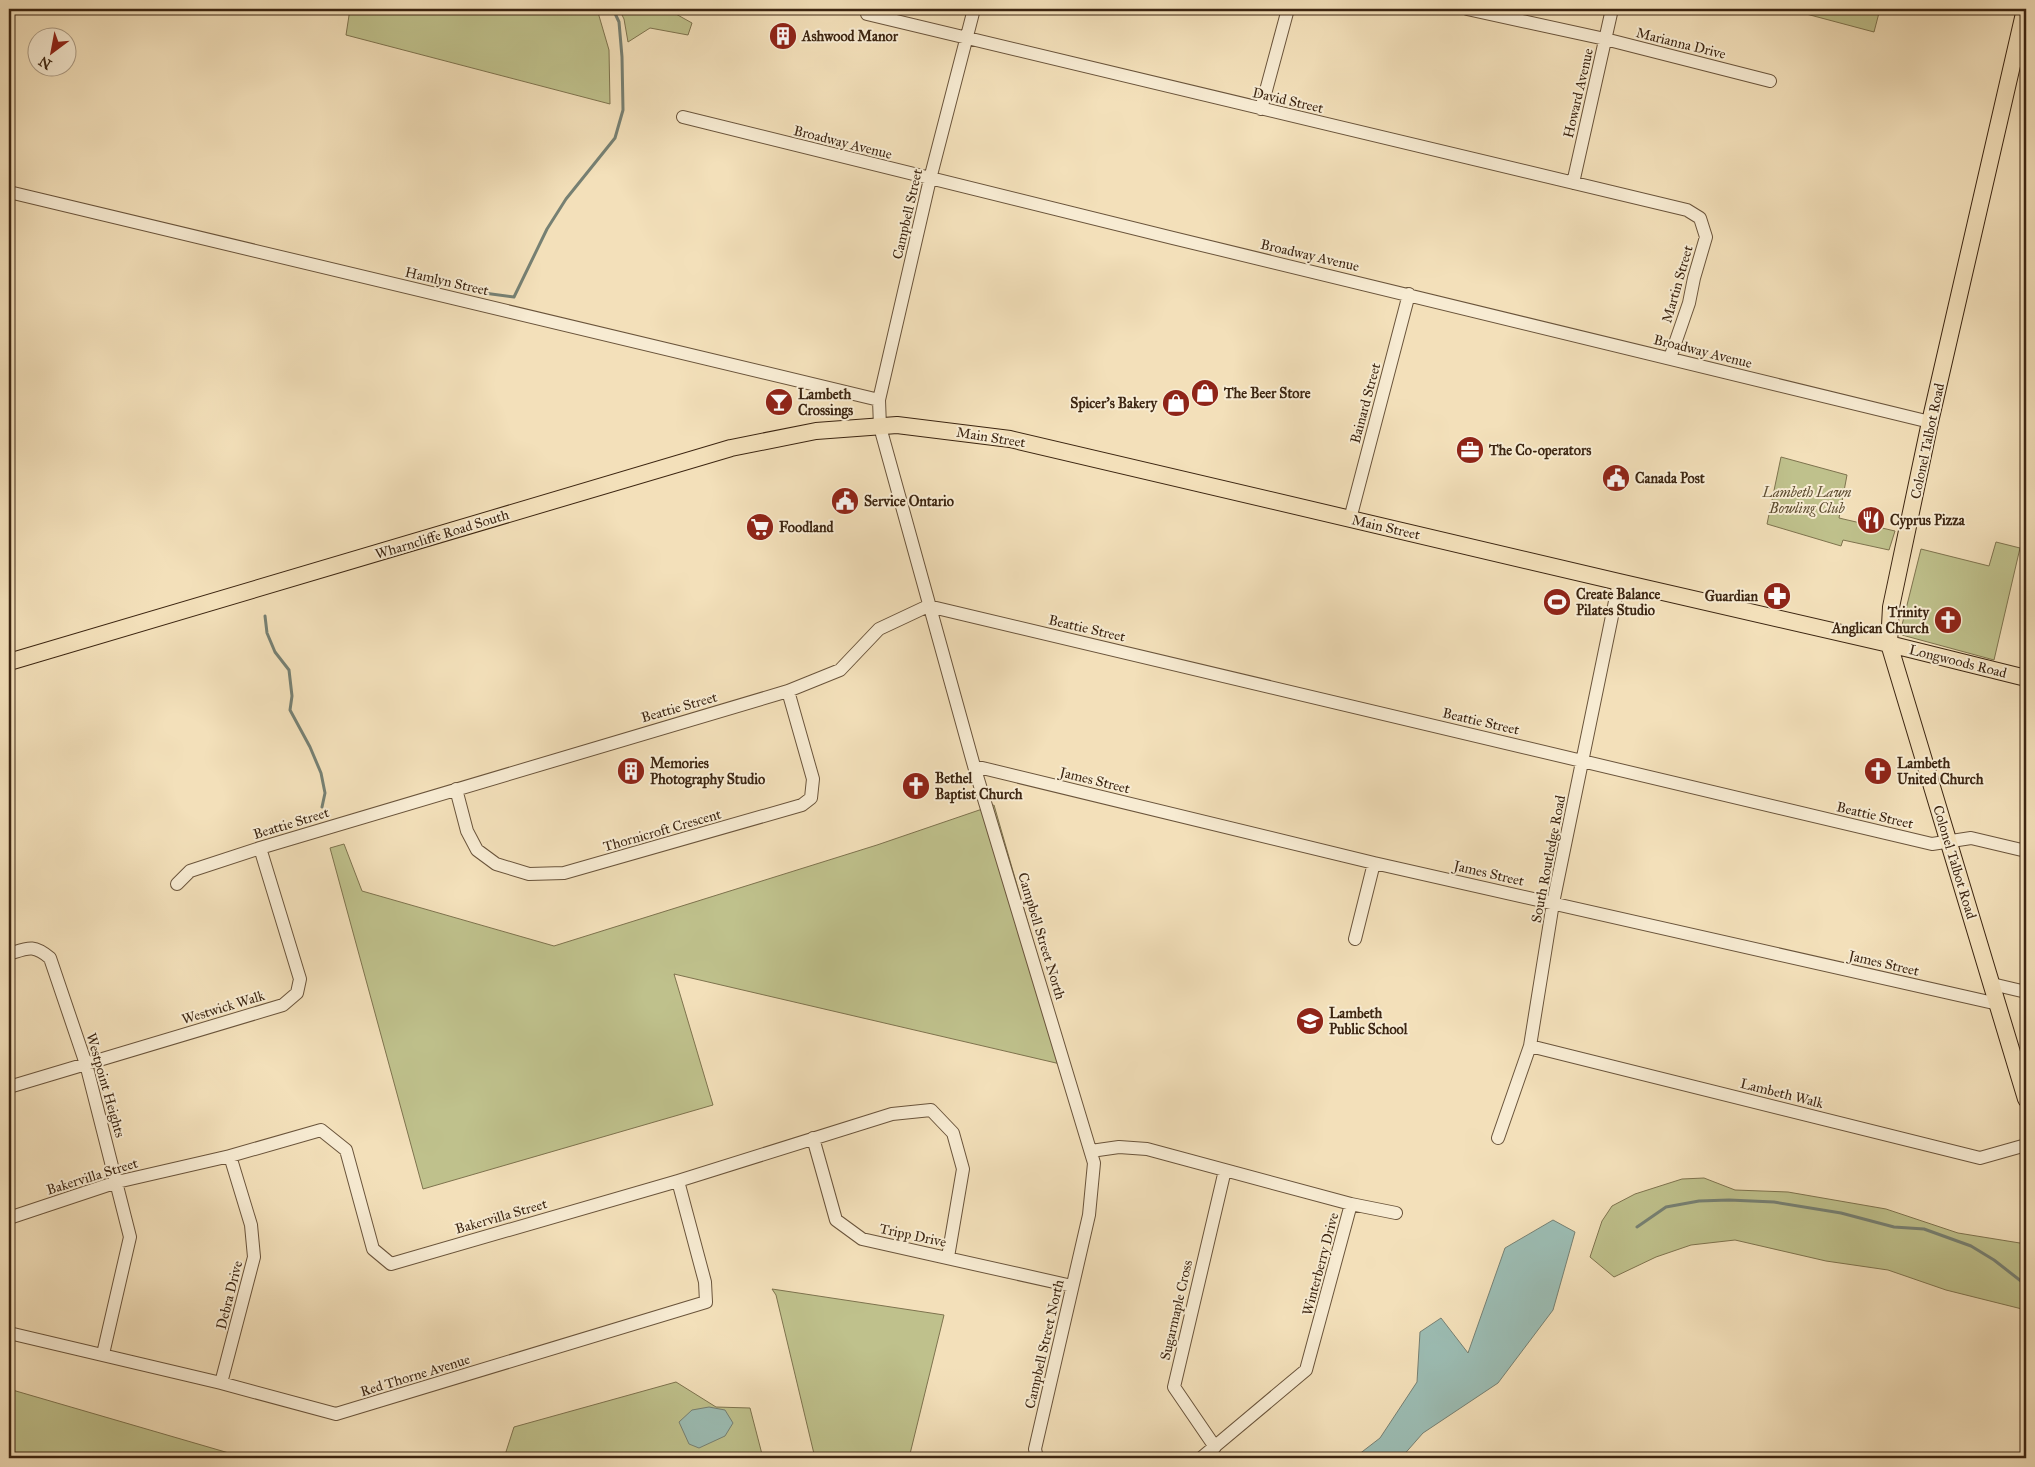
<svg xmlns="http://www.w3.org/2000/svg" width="2035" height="1467" viewBox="0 0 2035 1467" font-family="'IM FELL Great Primer',serif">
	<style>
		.green { fill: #bfc18c; stroke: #7e734e }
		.water { fill: #9cbdb4; stroke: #768073 }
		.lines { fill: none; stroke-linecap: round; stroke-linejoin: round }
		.stream { stroke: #768073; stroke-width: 3 }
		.minor-casing { stroke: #6a543b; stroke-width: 14 }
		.major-casing { stroke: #3c2511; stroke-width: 18 }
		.minor { stroke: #f7ebd2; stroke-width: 12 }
		.major { stroke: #f3e0ba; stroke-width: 16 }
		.labels { text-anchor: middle; stroke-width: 4; stroke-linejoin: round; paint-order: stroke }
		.poi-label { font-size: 14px; font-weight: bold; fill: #3c2511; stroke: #f7ebd2; text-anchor: start }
		.street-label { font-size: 14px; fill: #3c2511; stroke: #f7ebd2 }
		.park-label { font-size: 14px; font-style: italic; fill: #5d4c30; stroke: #f7ebd2 }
	</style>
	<rect width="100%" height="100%" fill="#f3e0ba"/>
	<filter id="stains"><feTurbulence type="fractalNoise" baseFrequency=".004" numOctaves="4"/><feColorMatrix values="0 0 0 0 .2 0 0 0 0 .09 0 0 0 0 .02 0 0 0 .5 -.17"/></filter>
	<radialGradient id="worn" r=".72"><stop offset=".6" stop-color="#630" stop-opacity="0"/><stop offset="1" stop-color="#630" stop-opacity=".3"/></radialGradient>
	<!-- green -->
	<path class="green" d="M350,9H597L609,50L610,104L346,35Z
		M619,9H667L692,23L688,35L650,28L628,42L624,19Z
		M1796,9H1880L1874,32L1795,11Z
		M1781,457L1847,475L1839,518L1895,531L1889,550L1843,540L1841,546L1767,524Z
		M1996,542L2020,548L1994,660L1902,635L1901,629L1921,549L1989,566Z
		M994,805L1069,1066L674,974L713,1105L423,1189L330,848L344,844L362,891L554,946L877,845Z
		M1704,1178L1735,1190L1788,1192L1886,1209L1958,1233L2026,1244V1310L1946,1290L1888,1270L1826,1261L1735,1240L1691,1245L1656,1257L1614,1277L1590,1257L1602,1221L1612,1206L1635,1194L1682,1179Z
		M772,1289L944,1315L909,1458H815L776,1295Z
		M676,1382L716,1407L750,1408L763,1458H504L514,1427Z
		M9,1389L246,1458H9Z"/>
	<!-- water -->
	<path class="water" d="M1553,1220L1575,1232L1553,1310L1498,1383L1423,1433L1401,1458H1354L1380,1438L1417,1382L1420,1332L1441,1318L1468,1353L1505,1248Z
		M709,1407L725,1410L733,1423L725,1436L699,1448L689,1444L679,1422L692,1410Z"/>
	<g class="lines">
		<!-- stream -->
		<path class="stream" d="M484,293L514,297L547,229L566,199L615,138L623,110L622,57L619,22L613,9
			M265,616L267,633L275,652L289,670L292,696L290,710L310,747L321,773L325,793L322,807
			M1637,1227L1666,1207L1699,1201L1729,1200L1774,1202L1841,1213L1894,1227L1924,1229L1971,1246L1994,1260L2026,1285"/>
		<defs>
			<path id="minor" d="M974,9L930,179L879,400L880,427L974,766L1094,1163L1089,1215L1035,1449L1037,1458
				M1467,9L1605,39L1770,81
				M867,14L1687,210L1700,218L1706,237L1694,278L1689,303L1670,358
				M1261,109L1288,9
				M683,117C1098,222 1514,319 1930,422
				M1573,183L1612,9
				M9,192L879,400
				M1350,519L1409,294
				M974,766L1374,863L1998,1004
				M456,789L467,831L477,850L496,864L529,874L564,873L802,805L811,798L813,779L788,691
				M177,884L190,871L260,848L788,691L840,670L879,629L928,606L1932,844L1971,838L2026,851
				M1355,939L1374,863
				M9,954C28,948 33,944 50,958L86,1064L130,1237L103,1354
				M1992,984L2026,992
				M1530,1046L1980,1158L2026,1145
				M9,1087L283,1005L297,993L300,979L260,848
				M813,1138L836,1220L862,1239L1072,1286
				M1498,1138L1530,1046L1553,903L1619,582
				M1091,1151L1119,1147L1147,1149L1351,1204L1306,1370L1201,1458
				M1351,1204L1396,1213
				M9,1218L117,1182L230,1156L321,1130L346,1150L373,1249L391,1264L678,1181L892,1114L931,1110L953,1133L963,1169L948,1257
				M9,1333L221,1383L336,1414L706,1302L705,1282L678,1181
				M221,1383L254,1257L251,1225L230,1156
				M1215,1447L1174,1387L1225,1170"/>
			<path id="major" d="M2025,9L1930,422L1891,607L1889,644L2026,1099
				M9,662L731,448L816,431L897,425L1010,439L1619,582L1889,644L2026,678"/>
		</defs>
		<!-- minor casing -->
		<use href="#minor" class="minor-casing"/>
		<!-- major casing -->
		<use href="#major" class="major-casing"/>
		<!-- minor -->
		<use href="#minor" class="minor"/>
		<!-- major -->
		<use href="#major" class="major"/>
	</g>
	<!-- icons -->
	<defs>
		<symbol id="building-disc" viewBox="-11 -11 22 22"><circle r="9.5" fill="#8f2418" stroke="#f7ebd2"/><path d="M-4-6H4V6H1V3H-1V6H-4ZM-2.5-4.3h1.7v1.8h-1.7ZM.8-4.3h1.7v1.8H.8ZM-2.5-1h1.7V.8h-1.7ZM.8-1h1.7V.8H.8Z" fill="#fff"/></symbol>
		<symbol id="shop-disc" viewBox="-11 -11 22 22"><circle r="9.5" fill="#8f2418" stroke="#f7ebd2"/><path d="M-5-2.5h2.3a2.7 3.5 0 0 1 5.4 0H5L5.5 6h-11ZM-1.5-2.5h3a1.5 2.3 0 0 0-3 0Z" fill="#fff"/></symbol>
		<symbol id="bar-disc" viewBox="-11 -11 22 22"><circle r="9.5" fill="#8f2418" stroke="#f7ebd2"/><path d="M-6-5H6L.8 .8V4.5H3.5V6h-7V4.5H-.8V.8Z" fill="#fff"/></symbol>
		<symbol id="office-disc" viewBox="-11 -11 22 22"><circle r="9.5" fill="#8f2418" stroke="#f7ebd2"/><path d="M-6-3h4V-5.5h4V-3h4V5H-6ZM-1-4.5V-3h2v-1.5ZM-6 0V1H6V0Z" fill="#fff"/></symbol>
		<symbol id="civic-disc" viewBox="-11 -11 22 22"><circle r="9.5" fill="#8f2418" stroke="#f7ebd2"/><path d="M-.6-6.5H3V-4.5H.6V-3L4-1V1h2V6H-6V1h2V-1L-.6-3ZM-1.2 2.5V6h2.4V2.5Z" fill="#fff"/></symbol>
		<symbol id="restaurant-disc" viewBox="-11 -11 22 22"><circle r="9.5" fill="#8f2418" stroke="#f7ebd2"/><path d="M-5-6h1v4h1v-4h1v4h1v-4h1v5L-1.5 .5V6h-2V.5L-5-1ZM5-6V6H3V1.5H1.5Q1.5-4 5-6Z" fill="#fff"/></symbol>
		<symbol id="supermarket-disc" viewBox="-11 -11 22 22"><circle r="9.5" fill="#8f2418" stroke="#f7ebd2"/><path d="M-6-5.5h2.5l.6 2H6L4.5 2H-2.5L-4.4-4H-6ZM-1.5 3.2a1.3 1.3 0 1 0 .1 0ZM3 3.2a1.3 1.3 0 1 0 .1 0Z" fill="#fff"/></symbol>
		<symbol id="pharmacy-disc" viewBox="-11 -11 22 22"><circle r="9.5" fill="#8f2418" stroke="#f7ebd2"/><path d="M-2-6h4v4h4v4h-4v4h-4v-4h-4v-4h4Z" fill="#fff"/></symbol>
		<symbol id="stadium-disc" viewBox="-11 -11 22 22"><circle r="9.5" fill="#8f2418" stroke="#f7ebd2"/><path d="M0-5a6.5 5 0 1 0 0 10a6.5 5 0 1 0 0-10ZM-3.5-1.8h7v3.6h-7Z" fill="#fff"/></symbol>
		<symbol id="church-disc" viewBox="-11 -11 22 22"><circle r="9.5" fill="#8f2418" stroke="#f7ebd2"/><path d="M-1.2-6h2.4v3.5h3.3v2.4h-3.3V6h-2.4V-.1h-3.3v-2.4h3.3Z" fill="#fff"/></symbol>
		<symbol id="school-disc" viewBox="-11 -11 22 22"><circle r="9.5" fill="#8f2418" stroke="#f7ebd2"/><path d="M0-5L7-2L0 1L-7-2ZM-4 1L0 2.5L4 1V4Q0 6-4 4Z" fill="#fff"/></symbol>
	</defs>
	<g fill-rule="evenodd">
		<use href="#building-disc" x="767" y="20" width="32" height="32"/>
		<use href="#shop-disc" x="1189" y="377" width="32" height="32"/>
		<use href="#bar-disc" x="763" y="386" width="32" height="32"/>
		<use href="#shop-disc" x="1160" y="387" width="32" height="32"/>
		<use href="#office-disc" x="1454" y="434" width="32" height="32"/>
		<use href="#civic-disc" x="1600" y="462" width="32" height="32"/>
		<use href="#civic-disc" x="829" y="485" width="32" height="32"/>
		<use href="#restaurant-disc" x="1855" y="504" width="32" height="32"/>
		<use href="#supermarket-disc" x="744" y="511" width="32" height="32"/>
		<use href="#pharmacy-disc" x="1761" y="580" width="32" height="32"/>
		<use href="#stadium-disc" x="1541" y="586" width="32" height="32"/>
		<use href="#church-disc" x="1932" y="604" width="32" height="32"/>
		<use href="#building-disc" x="615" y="755" width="32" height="32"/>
		<use href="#church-disc" x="1862" y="755" width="32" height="32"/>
		<use href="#church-disc" x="900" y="770" width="32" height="32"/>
		<use href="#school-disc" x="1294" y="1005" width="32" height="32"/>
	</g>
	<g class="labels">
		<!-- poi labels -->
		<g class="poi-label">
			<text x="802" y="41">Ashwood Manor</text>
			<text x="1224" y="398">The Beer Store</text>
			<text x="798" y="399">Lambeth<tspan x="798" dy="16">Crossings</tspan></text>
			<text x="1157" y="408" text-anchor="end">Spicer's Bakery</text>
			<text x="1489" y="455">The Co-operators</text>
			<text x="1635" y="483">Canada Post</text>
			<text x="864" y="506">Service Ontario</text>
			<text x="1890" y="525">Cyprus Pizza</text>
			<text x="779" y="532">Foodland</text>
			<text x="1576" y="599">Create Balance<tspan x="1576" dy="16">Pilates Studio</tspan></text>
			<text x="1758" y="601" text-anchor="end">Guardian</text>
			<text x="1929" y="617" text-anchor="end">Trinity<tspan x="1929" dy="16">Anglican Church</tspan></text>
			<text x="650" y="768">Memories<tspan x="650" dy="16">Photography Studio</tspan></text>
			<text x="1897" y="768">Lambeth<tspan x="1897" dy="16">United Church</tspan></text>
			<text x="935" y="783">Bethel<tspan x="935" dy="16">Baptist Church</tspan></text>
			<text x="1329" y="1018">Lambeth<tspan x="1329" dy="16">Public School</tspan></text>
		</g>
		<!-- street labels -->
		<g class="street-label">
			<text transform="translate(1681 43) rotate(14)" y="5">Marianna Drive</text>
			<text transform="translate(1578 93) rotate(-77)" y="5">Howard Avenue</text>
			<text transform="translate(1288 100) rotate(13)" y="5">David Street</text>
			<text transform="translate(843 142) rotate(14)" y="5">Broadway Avenue</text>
			<text transform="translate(907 214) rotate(-77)" y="5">Campbell Street</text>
			<text transform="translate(1310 255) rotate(13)" y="5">Broadway Avenue</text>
			<text transform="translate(447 281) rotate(13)" y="5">Hamlyn Street</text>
			<text transform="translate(1677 284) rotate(-74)" y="5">Martin Street</text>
			<text transform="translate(1703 351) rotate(14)" y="5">Broadway Avenue</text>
			<text transform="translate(1365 403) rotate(-75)" y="5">Bainard Street</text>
			<text transform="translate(991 437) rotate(9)" y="5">Main Street</text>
			<text transform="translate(1927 441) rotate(-78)" y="5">Colonel Talbot Road</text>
			<text transform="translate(1386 527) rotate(13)" y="5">Main Street</text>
			<text transform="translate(442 534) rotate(-17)" y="5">Wharncliffe Road South</text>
			<text transform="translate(1087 628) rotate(13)" y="5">Beattie Street</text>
			<text transform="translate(1958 661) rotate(14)" y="5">Longwoods Road</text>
			<text transform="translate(679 707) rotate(-16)" y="5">Beattie Street</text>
			<text transform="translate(1481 721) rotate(13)" y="5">Beattie Street</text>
			<text transform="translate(1095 780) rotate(14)" y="5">James Street</text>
			<text transform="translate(1875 815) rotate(13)" y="5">Beattie Street</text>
			<text transform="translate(291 823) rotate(-17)" y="5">Beattie Street</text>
			<text transform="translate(662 830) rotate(-16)" y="5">Thornicroft Crescent</text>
			<text transform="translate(1548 859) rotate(-79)" y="5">South Routledge Road</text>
			<text transform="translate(1955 862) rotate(73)" y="5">Colonel Talbot Road</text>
			<text transform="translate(1489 873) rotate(13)" y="5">James Street</text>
			<text transform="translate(1042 936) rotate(73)" y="5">Campbell Street North</text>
			<text transform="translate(1884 963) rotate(13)" y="5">James Street</text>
			<text transform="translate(223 1007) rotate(-17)" y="5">Westwick Walk</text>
			<text transform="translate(106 1085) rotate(74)" y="5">Westpoint Heights</text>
			<text transform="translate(1782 1093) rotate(14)" y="5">Lambeth Walk</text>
			<text transform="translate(92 1176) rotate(-17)" y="5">Bakervilla Street</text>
			<text transform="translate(501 1216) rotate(-16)" y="5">Bakervilla Street</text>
			<text transform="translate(913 1235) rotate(12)" y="5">Tripp Drive</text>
			<text transform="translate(1320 1264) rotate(-75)" y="5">Winterberry Drive</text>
			<text transform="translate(229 1295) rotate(-76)" y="5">Debra Drive</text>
			<text transform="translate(1176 1310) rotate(-77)" y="5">Sugarmaple Cross</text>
			<text transform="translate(1044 1344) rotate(-77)" y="5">Campbell Street North</text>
			<text transform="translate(415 1375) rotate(-17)" y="5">Red Thorne Avenue</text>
		</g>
		<!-- park labels -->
		<g class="park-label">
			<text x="1807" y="497">Lambeth Lawn<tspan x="1807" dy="16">Bowling Club</tspan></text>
		</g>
	</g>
	<!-- margin -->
	<rect width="2035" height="1467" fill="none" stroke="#f3e0ba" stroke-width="30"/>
	<rect x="10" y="10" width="2015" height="1447" fill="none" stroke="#3c2511" stroke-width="2.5"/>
	<rect x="15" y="15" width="2005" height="1437" fill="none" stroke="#3c2511"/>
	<!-- north arrow -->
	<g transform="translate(52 52) rotate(212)"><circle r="24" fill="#f7ebd2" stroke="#ac9c85"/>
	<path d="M0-4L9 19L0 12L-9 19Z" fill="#8f2418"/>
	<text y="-8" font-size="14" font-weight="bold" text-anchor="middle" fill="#3c2511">N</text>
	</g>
	<rect width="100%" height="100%" filter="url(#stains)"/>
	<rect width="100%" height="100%" fill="url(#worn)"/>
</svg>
